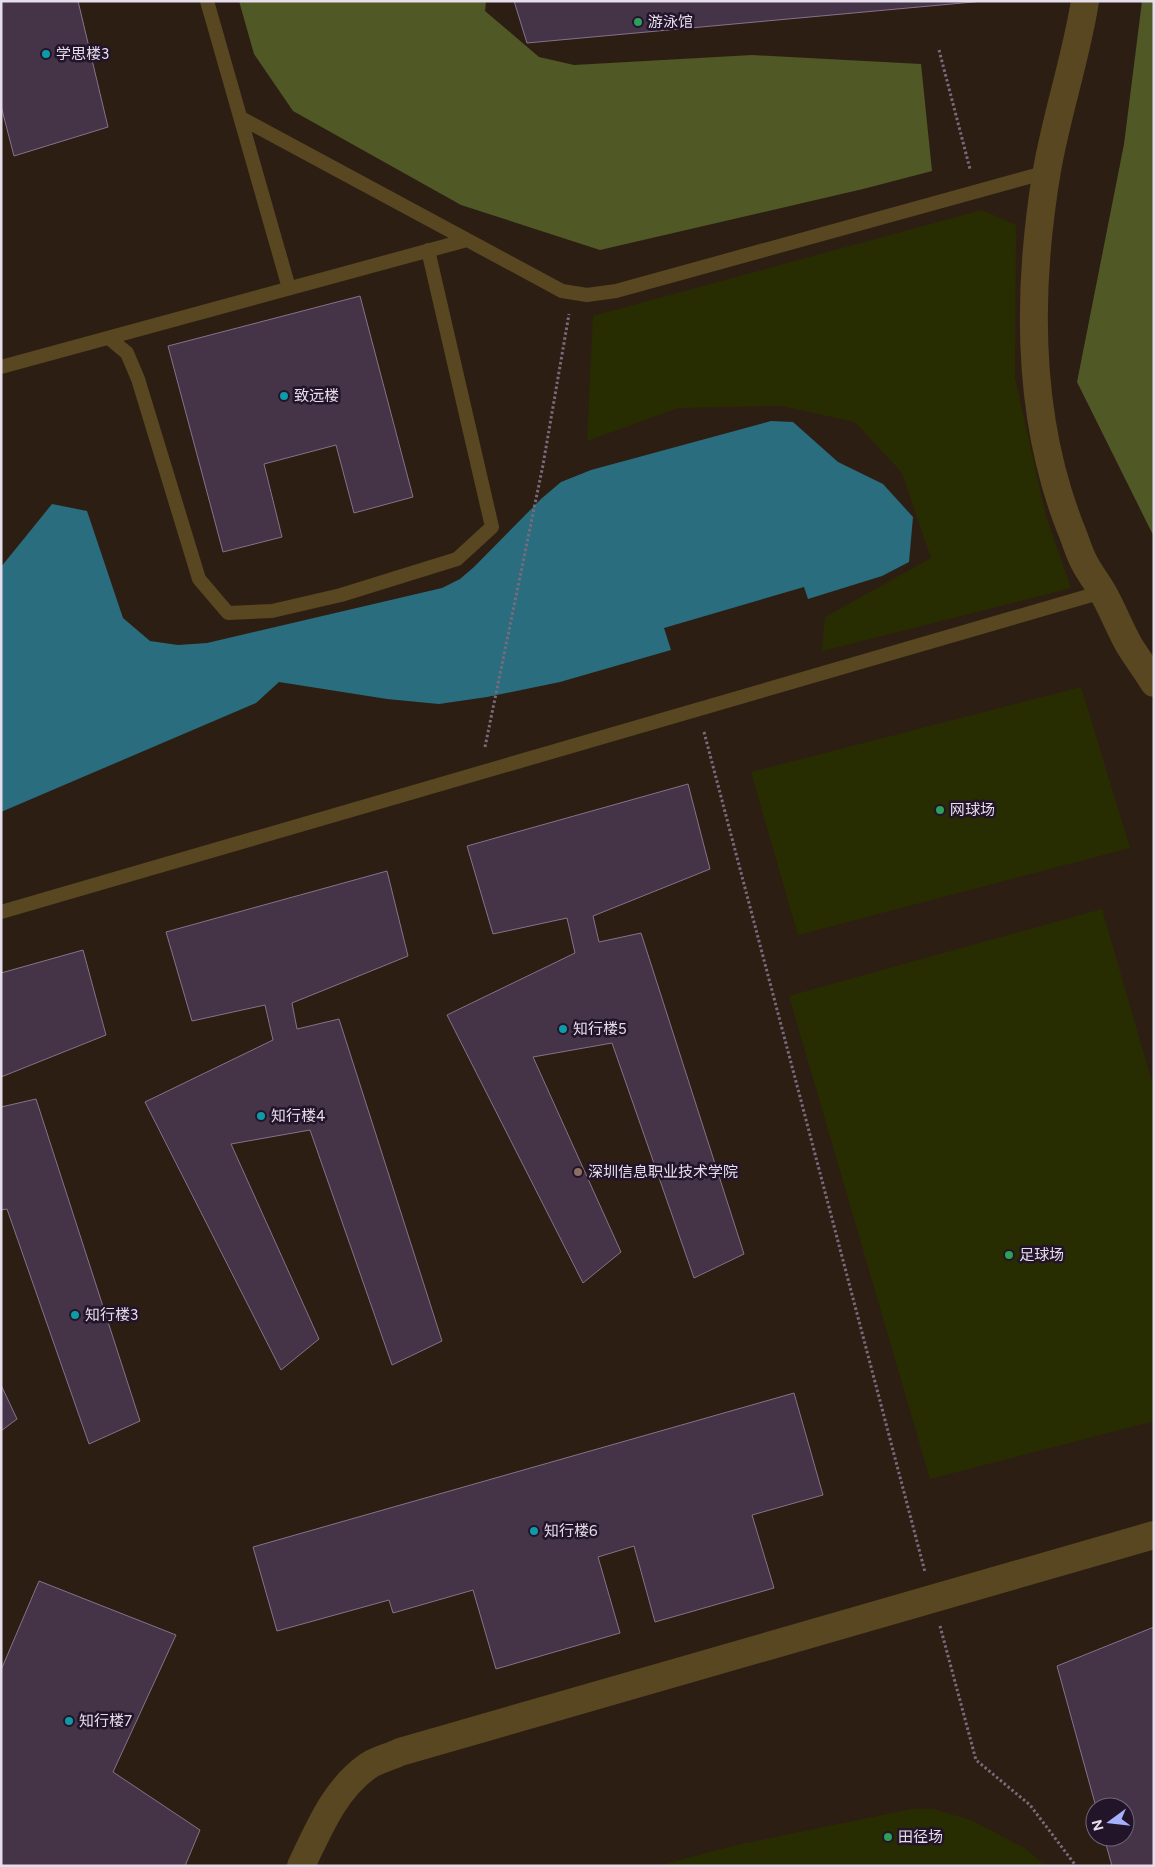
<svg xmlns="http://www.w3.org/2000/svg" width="1155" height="1867" viewBox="0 0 1155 1867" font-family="Figtree,'Noto Sans SC',sans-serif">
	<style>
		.education { fill: #2d1e13; fill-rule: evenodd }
		.green { fill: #272d00 }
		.forest { fill: #505826 }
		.water { fill: #296d7e }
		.building { fill: #453348; stroke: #86728a }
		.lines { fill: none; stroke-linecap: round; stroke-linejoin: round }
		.path { stroke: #776b7d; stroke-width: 3; stroke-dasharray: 2.5 2.5; stroke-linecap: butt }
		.lane { stroke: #594721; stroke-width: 14 }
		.street { stroke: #594721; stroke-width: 28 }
		.leisure-dot { fill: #2e9e5b; stroke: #221429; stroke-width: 2 }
		.culture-dot { fill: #0f9aa8; stroke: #221429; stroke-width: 2 }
		.education-dot { fill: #8d6e63; stroke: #221429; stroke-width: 2 }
		.labels { text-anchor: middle; stroke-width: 5; stroke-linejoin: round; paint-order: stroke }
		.poi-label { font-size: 15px; fill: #e7deec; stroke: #221429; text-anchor: start }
	</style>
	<rect width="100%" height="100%" fill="#221429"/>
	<!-- education -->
	<path class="education" d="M1,1H1142L1124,144L1077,382L1154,537V1866H1ZM1095,1807H1125V1837H1095Z"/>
	<!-- green -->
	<path class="green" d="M982,210L1016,225L1015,378L1046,516L1071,588L822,651L825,617L931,558L902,473L855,422L782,406L678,408L587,441L593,316Z
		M1081,687L1130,848L798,935L751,772Z
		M1102,909L1154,1089V1421L930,1479L789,996Z
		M912,1809H933L971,1820L1026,1849L1045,1866H657L737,1845Z"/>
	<!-- forest -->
	<path class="forest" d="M239,1H486L485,11L539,57L574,65L752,55L921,64L932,171L863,189L600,250L461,205L293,111L254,54Z
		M1142,1H1154V537L1077,382L1124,144Z"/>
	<!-- water -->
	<path class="water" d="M771,421L793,422L838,462L883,484L913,517L909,562L882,576L808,599L804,587L664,628L671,650L560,682L487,697L439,704L387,699L279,682L256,703L1,812V567L52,504L87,511L123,618L150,641L178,645L207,643L442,588L460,579L474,567L541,499L561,482L591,470Z"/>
	<!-- building -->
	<path class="building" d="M1,1H78L108,127L14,156L1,106Z
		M514,1H984L527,43Z
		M360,296L413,497L354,513L336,445L264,464L282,537L223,552L168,346Z
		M688,784L710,869L593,916L599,942L641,933L744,1254L694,1278L612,1043L533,1057L621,1252L583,1283L447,1015L575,953L567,918L493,934L467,846Z
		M387,871L408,956L292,1003L297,1029L339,1019L442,1341L392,1365L310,1130L231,1144L319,1339L281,1370L145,1102L273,1040L265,1005L192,1021L166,932Z
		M83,950L106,1035L1,1077V973Z
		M36,1099L140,1421L89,1444L7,1209L1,1210V1107Z
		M1,1385L17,1419L1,1431Z
		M794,1393L823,1495L752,1515L774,1588L655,1622L634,1546L598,1557L620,1633L496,1669L473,1590L393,1613L389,1600L277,1631L253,1547Z
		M39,1581L176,1635L113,1772L200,1830L185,1866H1V1670Z
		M1154,1627V1866H1112L1104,1837H1125V1807H1096L1057,1666Z"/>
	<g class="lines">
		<!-- path -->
		<path class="path" d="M939,50L970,169
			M704,732L925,1572
			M485,747L543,465L569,314
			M940,1626L976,1760L1030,1805L1076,1866"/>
		<!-- lane -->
		<path class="lane" d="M207,1L289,288
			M241,118L562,291L587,295L616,291L1047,172
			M109,338L127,353L138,379L199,579L228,613L272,611L341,595L457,559L492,527L428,250
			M1,367L467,240
			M1,912L1102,592"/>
		<!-- street -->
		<path class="street" d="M1085,1C1076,58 1057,113 1047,170C1027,289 1026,414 1070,527C1075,538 1078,551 1084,562C1089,572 1096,581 1102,591C1112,608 1119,627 1129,645C1137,658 1146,670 1154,683
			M301,1866C319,1829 334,1790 368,1766C377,1760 390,1757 400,1752L1154,1535"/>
	</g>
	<!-- markers -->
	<g class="leisure-dot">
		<circle cx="638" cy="22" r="5"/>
		<circle cx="940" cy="810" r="5"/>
		<circle cx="1009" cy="1255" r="5"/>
		<circle cx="888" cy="1837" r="5"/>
	</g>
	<g class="culture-dot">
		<circle cx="46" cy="54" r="5"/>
		<circle cx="284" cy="396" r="5"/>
		<circle cx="563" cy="1029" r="5"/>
		<circle cx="261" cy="1116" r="5"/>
		<circle cx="75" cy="1315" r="5"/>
		<circle cx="534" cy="1531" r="5"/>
		<circle cx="69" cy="1721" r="5"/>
	</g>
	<circle class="education-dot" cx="578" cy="1172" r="5"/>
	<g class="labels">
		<!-- poi labels -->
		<g class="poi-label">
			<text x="648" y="27">游泳馆</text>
			<text x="56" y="59">学思楼3</text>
			<text x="294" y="401">致远楼</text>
			<text x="950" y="815">网球场</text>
			<text x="573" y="1034">知行楼5</text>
			<text x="271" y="1121">知行楼4</text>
			<text x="588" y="1177">深圳信息职业技术学院</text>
			<text x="1019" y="1260">足球场</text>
			<text x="85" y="1320">知行楼3</text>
			<text x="544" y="1536">知行楼6</text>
			<text x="79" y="1726">知行楼7</text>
			<text x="898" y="1842">田径场</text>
		</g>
	</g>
	<!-- border -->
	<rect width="1155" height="1867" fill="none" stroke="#e7deec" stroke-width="5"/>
	<!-- north arrow -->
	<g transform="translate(1110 1822) rotate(255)"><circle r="24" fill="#221429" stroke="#716577"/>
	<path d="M0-4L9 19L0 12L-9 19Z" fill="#a5b1fc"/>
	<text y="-8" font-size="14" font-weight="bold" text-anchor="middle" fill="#e7deec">N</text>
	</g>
</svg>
